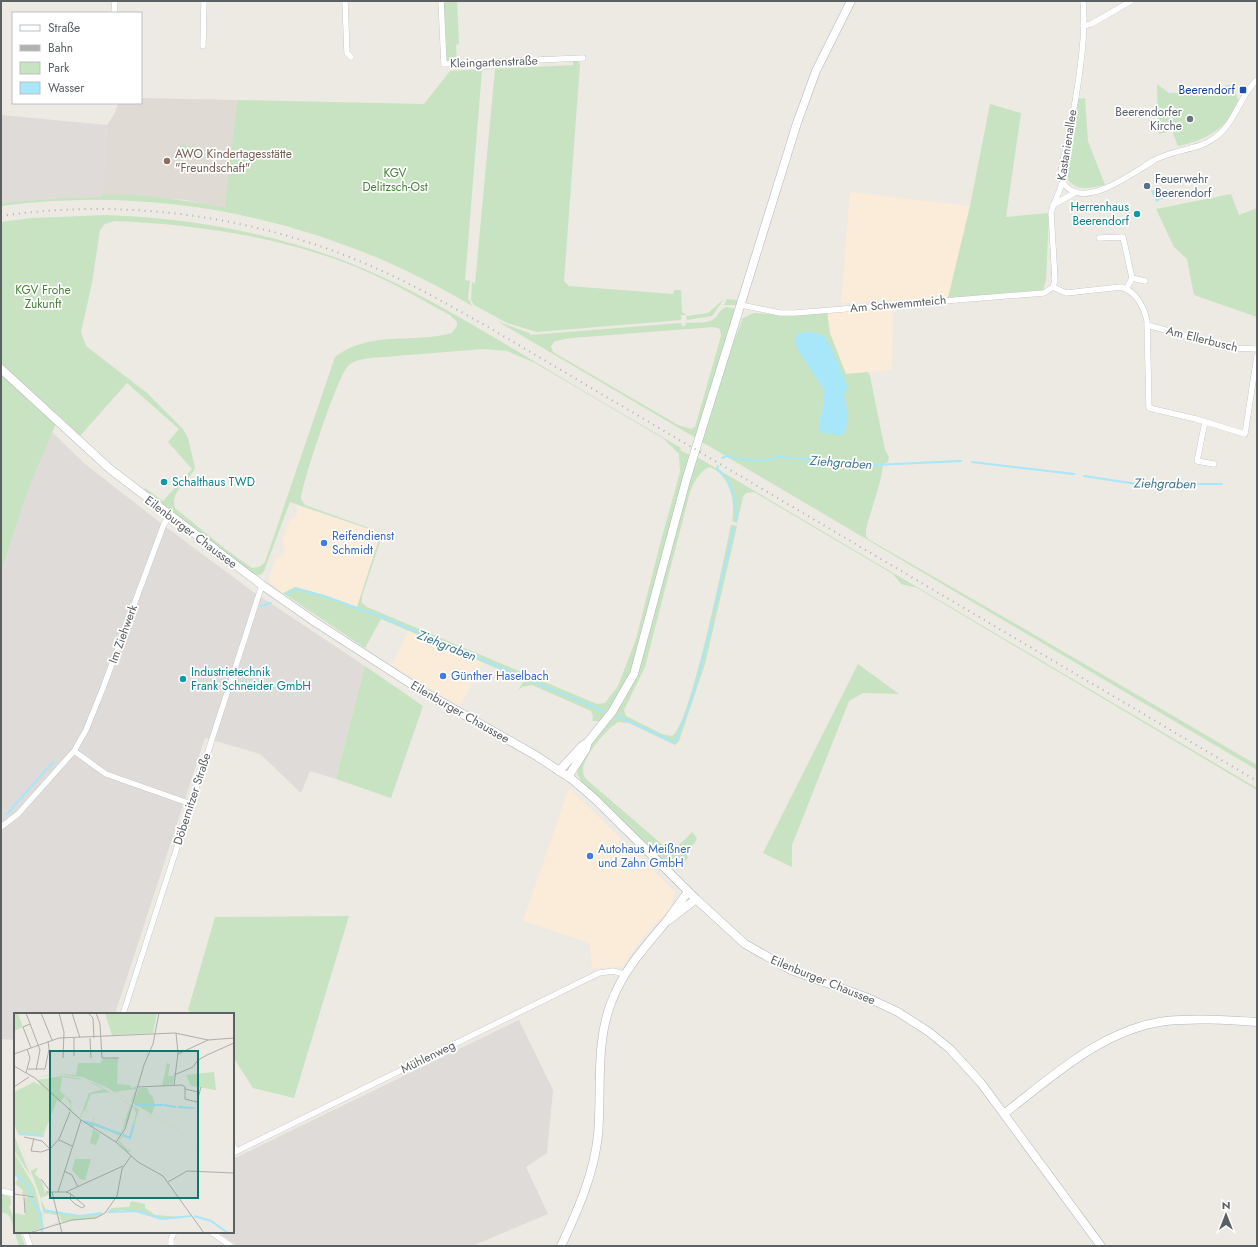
<svg xmlns="http://www.w3.org/2000/svg" width="1258" height="1247" viewBox="0 0 1258 1247" font-family="Jost,sans-serif">
	<style>
		.commercial { fill: #fbecda }
		.industrial { fill: #dfdbd8 }
		.education { fill: #e0dad5 }
		.green { fill: #c8e3c1; fill-rule: evenodd }
		.water { fill: #a7e7f9 }
		.lines { fill: none; stroke-linecap: round; stroke-linejoin: round }
		.stream { stroke: #a7e7f9; stroke-width: 2 }
		.street-casing { stroke: #b1b5b8; stroke-width: 6 }
		.secondary-casing { stroke: #b2b7ba; stroke-width: 9 }
		.street { stroke: #fff; stroke-width: 5.5 }
		.secondary { stroke: #fff; stroke-width: 8 }
		.rail { stroke: #b0b1b1; stroke-width: 2; stroke-dasharray: 1 5; stroke-linecap: butt }
		.transit-dot { fill: #1a4fb4; stroke: #fff; stroke-width: 1.5 }
		.worship-dot { fill: #6b7280; stroke: #fff; stroke-width: 1.5 }
		.education-dot { fill: #8d6e63; stroke: #fff; stroke-width: 1.5 }
		.service-dot { fill: #5c6f8a; stroke: #fff; stroke-width: 1.5 }
		.culture-dot { fill: #0f9aa8; stroke: #fff; stroke-width: 1.5 }
		.shop-dot { fill: #3f7fe0; stroke: #fff; stroke-width: 1.5 }
		.labels { text-anchor: middle; stroke-width: 3.5; stroke-linejoin: round; paint-order: stroke }
		.street-label { font-size: 12px; fill: #5b6063; stroke: #fff }
		.transit-label { font-size: 12px; fill: #164399; stroke: #fff; text-anchor: end }
		.worship-label { font-size: 12px; fill: #5b616d; stroke: #fff; text-anchor: end }
		.education-label { font-size: 12px; fill: #785e54; stroke: #fff; text-anchor: start }
		.park-label { font-size: 12px; fill: #47833a; stroke: #fff }
		.service-label { font-size: 12px; fill: #4e5e75; stroke: #fff; text-anchor: start }
		.culture-label { font-size: 12px; fill: #0d838f; stroke: #fff; text-anchor: start }
		.shop-label { font-size: 12px; fill: #366cbe; stroke: #fff; text-anchor: start }
		.water-label { font-size: 13px; font-style: italic; fill: #3c7890; stroke: #fff }
		.inset-river { fill: none; stroke: #a7e7f9; stroke-width: 2 }
		.inset-road { fill: none; stroke: #afaeac; stroke-width: 1 }
		.view { fill: #0f766e; fill-opacity: 0.15; stroke: #0f766e; stroke-width: 2 }
		.inset-edge { fill: none; stroke: #5b6063; stroke-width: 2 }
	</style>
	<rect width="100%" height="100%" fill="#ede9e3"/>
	<!-- commercial -->
	<path class="commercial" d="M850,192L970,206L948,298L841,303Z
		M893,309L892,370L846,374L830,333L827,312Z
		M295,505L381,533L357,607L321,594L295,587L283,593L270,583L269,579L276,558L283,556L285,549L282,542L290,519L296,517L298,509Z
		M409,630L484,662L460,706L392,665Z
		M569,788L675,892L670,909L646,933L623,966L592,969L590,943L523,921Z"/>
	<!-- industrial -->
	<path class="industrial" d="M1,115L107,125L102,197L63,198L1,203Z
		M52,432L85,464L162,524L252,591L365,666L336,779L310,771L301,793L260,754L205,738L115,1014H15V1040L1,1039V572L29,488Z
		M519,1020L553,1090L547,1153L526,1167L548,1214L472,1246H238L218,1232H233V1159Z"/>
	<!-- education -->
	<path class="education" d="M141,98L237,100L226,209L186,200L102,194L107,125L115,113L118,103H141Z"/>
	<!-- green -->
	<path class="green" d="M441,1H457L459,44L456,45L457,63L444,64Z
		M573,60H577L580,64L564,281L569,286L673,294L674,290H681L682,312L688,316L708,313L724,299L712,316L687,320L686,315H681V320L537,332L507,323L474,305L471,300L472,282L475,284L495,69L482,70L465,280L470,281L468,298L472,306C331,221 164,184 1,206V203L63,198L102,197V194C146,195 183,199 225,208L237,100L424,104L450,71L573,65Z
		M1157,84L1169,93L1199,92L1233,84L1239,103C1227,128 1205,141 1178,146L1172,131L1159,134L1158,130Z
		M1085,98L1088,141L1105,185C1090,188 1079,192 1068,180L1067,169L1078,99Z
		M990,104L1021,113L1006,217L1049,213L1046,280L1043,290L948,298L970,206Z
		M179,145L196,146L195,156L178,155Z
		M1231,194L1239,215L1257,208V317L1194,295L1187,259L1174,247L1156,209Z
		M107,215C189,218 268,232 345,261C404,284 458,316 512,348C568,382 625,415 681,448L680,450L691,456L635,662L624,688L601,721H592L593,717L591,711L532,685L522,687L518,691L524,680L381,619L365,648L283,593L295,587L321,594L357,607L381,533L290,502L264,571L260,575H256L144,491L145,488L163,501L192,469L168,442L179,429L127,383L80,436L59,416L29,488L1,572V222L32,218ZM115,221C198,224 296,239 372,274C399,286 424,301 450,315L457,322V326L452,333C414,344 369,330 335,357L265,562L259,567L252,568L224,548L175,508C169,493 190,480 195,468L188,438L183,429L147,393L86,346L81,332L92,283L100,230L105,224ZM483,349L507,351L535,363L664,439L679,454L680,472L659,548L636,639L618,686L605,703L597,704L367,607L362,603V596L383,533L305,505L301,499C302,483 338,375 348,366C354,360 363,359 371,358Z
		M727,299L737,300L736,305H724Z
		M727,307L735,309L696,438L497,321L529,333L530,335L681,323L682,326H685L686,323C695,322 709,324 715,318C720,313 720,309 727,307ZM714,327L720,329L721,336L695,427L691,429L678,425L553,352L551,346L555,341L571,338Z
		M827,312L830,333L846,374L868,372L870,376L885,450L889,457L888,462L883,464C882,481 871,510 866,529V536L868,539L1028,631L1257,765V770L702,442L730,351L743,318L754,313L795,316ZM824,390L844,394L845,401L819,423L824,403Z
		M697,457L1257,788V790L917,588L901,584L893,574L754,492L746,493L743,497L737,523L732,521C736,502 730,475 710,467C699,471 694,483 690,492L645,667L624,710L626,716L662,734L672,736C690,728 725,553 731,525L737,526L705,664L679,741L675,745L673,744L629,723L618,722C607,728 583,757 583,770C583,774 584,776 586,779L664,846C676,852 684,840 692,832L697,838L694,844C687,847 686,850 688,858L685,861L677,858L671,859L666,864L582,782L577,774L579,766L588,749L624,701L639,670L667,564Z
		M858,664L899,694L863,693L849,701L792,845V867L763,853Z
		M365,666L423,706L391,798L336,779Z
		M349,916L294,1098L253,1088L233,1057V1014H193L188,1010L215,917Z
		M1,1194L10,1197L11,1204L9,1207L15,1219V1232H20L25,1246H19L10,1217L7,1214L1,1212Z"/>
	<!-- water -->
	<path class="water" d="M1161,187L1166,197L1156,202L1151,191Z
		M812,332L824,336L830,345L848,387L844,394C846,409 852,423 842,436L820,432L819,423L824,403V390L799,352L794,340L799,333Z"/>
	<g class="lines">
		<!-- stream -->
		<path class="stream" d="M722,458L727,456L737,459L762,461L779,457L874,465L961,461
			M972,462L1074,474
			M718,466L717,469C734,481 736,501 736,520
			M1084,476L1137,484H1222
			M287,594L296,589L327,597L384,618L605,712
			M261,606L271,603
			M714,611L734,528
			M617,716L671,741L676,740L693,696L713,619
			M7,814L53,762"/>
		<defs>
			<path id="street" d="M345,1L347,53L351,57
				M441,1L444,64L583,58
				M1083,1C1087,39 1076,98 1069,136C1067,149 1061,162 1061,175C1061,178 1063,183 1066,186C1086,209 1134,172 1153,161C1172,149 1199,151 1217,136C1236,121 1242,92 1257,80
				M114,13L115,1
				M1083,26L1091,24L1131,1
				M203,46L204,1
				M1053,205L1076,192
				M1099,238L1123,237L1132,278L1127,288
				M1132,278L1145,281
				M1053,287L1066,293L1121,287C1136,291 1144,307 1147,321L1149,408L1196,419L1245,434L1257,356
				M1053,287L1055,280L1051,212L1063,181
				M741,305L780,313H795L1044,293L1053,287
				M1147,325L1232,348L1257,349
				M1205,422L1197,461L1214,464
				M74,751L106,774L191,804
				M1,827L18,814L74,751L86,730L103,688L164,524L170,516
				M123,1014L262,585
				M233,1145L236,1151
				M233,1153L599,973L613,971L624,974
				M1,1191L15,1194
				M25,1232L30,1246
				M211,1232L231,1246
				M171,1246V1239L174,1232"/>
			<path id="secondary" d="M1,369L110,469L262,585L315,622L422,691L535,755L573,780L596,800L696,899L745,944L791,970L868,998L898,1012L929,1032L950,1049L981,1083L1101,1246
				M559,771L582,746L588,742L612,712L634,674L687,477L797,123L816,71L851,1
				M568,777L586,749L588,742
				M669,920L696,899
				M1005,1113C1053,1076 1103,1029 1166,1021C1196,1018 1227,1020 1257,1022
				M561,1246C578,1210 594,1174 598,1135C602,1090 595,1045 611,1003C623,971 643,949 665,923C673,913 680,902 688,892"/>
		</defs>
		<!-- street casing -->
		<use href="#street" class="street-casing"/>
		<!-- secondary casing -->
		<use href="#secondary" class="secondary-casing"/>
		<!-- street -->
		<use href="#street" class="street"/>
		<!-- secondary -->
		<use href="#secondary" class="secondary"/>
		<!-- rail -->
		<path class="rail" d="M1,216C122,198 251,215 364,263C407,281 447,304 488,327L1257,781"/>
	</g>
	<!-- markers -->
	<rect class="transit-dot" x="1239" y="86" width="8" height="8" rx="2"/>
	<circle class="worship-dot" cx="1190" cy="119" r="4"/>
	<circle class="education-dot" cx="167" cy="161" r="4"/>
	<circle class="service-dot" cx="1147" cy="186" r="4"/>
	<g class="culture-dot">
		<circle cx="1137" cy="214" r="4"/>
		<circle cx="164" cy="482" r="4"/>
		<circle cx="183" cy="679" r="4"/>
	</g>
	<g class="shop-dot">
		<circle cx="324" cy="543" r="4"/>
		<circle cx="443" cy="676" r="4"/>
		<circle cx="590" cy="856" r="4"/>
	</g>
	<g class="labels">
		<!-- street labels -->
		<g class="street-label">
			<text transform="translate(494 62) rotate(-2)" y="4">Kleingartenstraße</text>
			<text transform="translate(1067 145) rotate(-81)" y="4">Kastanienallee</text>
			<text transform="translate(898 304) rotate(-5)" y="4">Am Schwemmteich</text>
			<text transform="translate(1202 339) rotate(14)" y="4">Am Ellerbusch</text>
			<text transform="translate(191 532) rotate(37)" y="4">Eilenburger Chaussee</text>
			<text transform="translate(123 634) rotate(-70)" y="4">Im Ziehwerk</text>
			<text transform="translate(460 712) rotate(30)" y="4">Eilenburger Chaussee</text>
			<text transform="translate(192 799) rotate(-72)" y="4">Döbernitzer Straße</text>
			<text transform="translate(823 980) rotate(22)" y="4">Eilenburger Chaussee</text>
			<text transform="translate(428 1057) rotate(-26)" y="4">Mühlenweg</text>
		</g>
		<!-- transit labels -->
		<g class="transit-label">
			<text x="1235" y="94">Beerendorf</text>
		</g>
		<!-- worship labels -->
		<g class="worship-label">
			<text x="1182" y="116">Beerendorfer<tspan x="1182" dy="14">Kirche</tspan></text>
		</g>
		<!-- education labels -->
		<g class="education-label">
			<text x="175" y="158">AWO Kindertagesstätte<tspan x="175" dy="14">"Freundschaft"</tspan></text>
		</g>
		<!-- park labels -->
		<g class="park-label">
			<text x="395" y="177">KGV<tspan x="395" dy="14">Delitzsch-Ost</tspan></text>
			<text x="43" y="294">KGV Frohe<tspan x="43" dy="14">Zukunft</tspan></text>
		</g>
		<!-- service labels -->
		<g class="service-label">
			<text x="1155" y="183">Feuerwehr<tspan x="1155" dy="14">Beerendorf</tspan></text>
		</g>
		<!-- culture labels -->
		<g class="culture-label">
			<text x="1129" y="211" text-anchor="end">Herrenhaus<tspan x="1129" dy="14">Beerendorf</tspan></text>
			<text x="172" y="486">Schalthaus TWD</text>
			<text x="191" y="676">Industrietechnik<tspan x="191" dy="14">Frank Schneider GmbH</tspan></text>
		</g>
		<!-- shop labels -->
		<g class="shop-label">
			<text x="332" y="540">Reifendienst<tspan x="332" dy="14">Schmidt</tspan></text>
			<text x="451" y="680">Günther Haselbach</text>
			<text x="598" y="853">Autohaus Meißner<tspan x="598" dy="14">und Zahn GmbH</tspan></text>
		</g>
		<!-- water labels -->
		<g class="water-label">
			<text transform="translate(841 462) rotate(4)" y="5">Ziehgraben</text>
			<text transform="translate(1165 483) rotate(1)" y="5">Ziehgraben</text>
			<text transform="translate(447 645) rotate(22)" y="5">Ziehgraben</text>
		</g>
	</g>
	<!-- overview -->
	<g transform="translate(14 1013)">
		<rect width="220" height="220" fill="#ede9e3"/>
		<path d="M0,0H4L9,14L0,18ZM91,0H143L139,20L98,22ZM104,45L103,71L116,72L117,75L123,73L118,89L92,74L68,64L43,61L22,65L34,62L48,61L62,62L64,50H86L89,46ZM121,77L117,88L101,79L120,76ZM153,50L156,51L154,63H160L159,71L148,73ZM200,59L202,77L177,73L172,62ZM48,63L64,65L84,72L117,92L115,100L118,92L220,152L125,96L116,125L109,123L105,128L114,137L117,136L114,140L104,129L111,118L114,106L106,123L81,111L79,114L69,108L78,109L81,101L70,97L66,106L53,96L58,93L51,83L45,89L43,87L29,123L4,121L0,110V79L20,69L27,73L23,67ZM48,64L70,67L90,76L75,80L66,105L57,98V88L46,78ZM96,79L116,92L107,121L79,109L81,101L71,97L77,81ZM119,93L122,100L115,125L109,122ZM125,75H133L136,82H138L141,92L138,101L220,150L119,90ZM0,113L17,158L24,154L21,161L28,168L31,180L37,179L43,200L45,208L44,210L32,214L44,209L43,202L30,200L31,208L26,183ZM37,181L42,197V199L32,197L26,185ZM79,116L86,121L82,132L76,130ZM0,121V122L17,164L0,137ZM0,139L21,175L28,204L30,214L14,220H0V200L11,202V185L18,183L16,174L0,159ZM61,146H77L71,167L66,166L58,157ZM4,165L16,176V183H8L9,177L1,171ZM117,188L131,191V195L141,202L168,204L146,206L123,199L107,197L92,200L98,195L115,194ZM44,200L66,203L90,201L82,205L48,209Z" fill="#c8e3c1" fill-rule="evenodd"/>
		<path class="inset-river" d="M121,92H149M150,92L162,94M164,94L180,95M70,108L107,121M5,121L30,123M109,122L116,125L120,111M0,160L16,175L17,186L27,200L28,220M29,197L66,203L88,200M94,199L122,198L148,206L177,203M180,203L197,208L214,220"/>
		<path class="inset-road" d="M12,0L26,37L22,57M27,0L38,27M45,0L50,19L49,45M58,0L66,25M74,0L79,5L80,25M82,0L86,11L88,45H105M145,0L139,31L130,52L111,116L102,129L124,149L149,163L190,220M16,11L9,14L17,35M76,25L77,45M0,41L45,25L161,20L194,27L220,25M164,41L194,27M60,43V25M0,53L21,65L67,107L102,129M14,56H31L35,36L34,28M12,60L16,45L13,36M160,62L179,54L184,47L193,42L220,30M160,72L164,40L162,20M0,74L15,64M123,74L168,72L171,74V86L183,89L187,74M171,76L184,79M10,124L28,128L36,136M20,125L17,138L27,139L36,136L45,126L56,99M45,127L58,133M50,158L58,162L64,174M27,166L36,178M154,169L173,158L220,160M32,179H52L109,153M38,179L48,220M44,179L67,107M52,179L57,181L56,186L61,191L68,195L71,193L57,181M0,181L20,184M10,184L11,200M15,220L58,207L82,205L91,200L103,183L108,156L117,143"/>
		<path class="view" d="M36,38H184V185H36Z"/>
		<rect width="220" height="220" class="inset-edge"/>
	</g>
	<!-- border -->
	<rect width="1258" height="1247" fill="none" stroke="#5b6063" stroke-width="4"/>
	<!-- legend -->
	<rect x="12" y="12" width="130" height="92" fill="#ffffff" stroke="#bdbfc1"/>
	<rect x="20" y="25" width="20" height="6" fill="#ffffff" stroke="#bdbfc1"/>
	<text x="48" y="32" font-size="12" fill="#5b6063">Straße</text>
	<rect x="20" y="45" width="20" height="6" fill="#b0b1b1" stroke="#bdbfc1"/>
	<text x="48" y="52" font-size="12" fill="#5b6063">Bahn</text>
	<rect x="20" y="62" width="20" height="12" fill="#c8e3c1" stroke="#bdbfc1"/>
	<text x="48" y="72" font-size="12" fill="#5b6063">Park</text>
	<rect x="20" y="82" width="20" height="12" fill="#a7e7f9" stroke="#bdbfc1"/>
	<text x="48" y="92" font-size="12" fill="#5b6063">Wasser</text>
	<!-- north arrow -->
	<g transform="translate(1226 1215)" stroke="#ffffff" stroke-width="3" paint-order="stroke">
	<path d="M0-3L7 15L0 10L-7 15Z" fill="#5b6063"/>
	<text y="-6" font-size="11" font-weight="bold" text-anchor="middle" fill="#5b6063">N</text>
	</g>
</svg>
